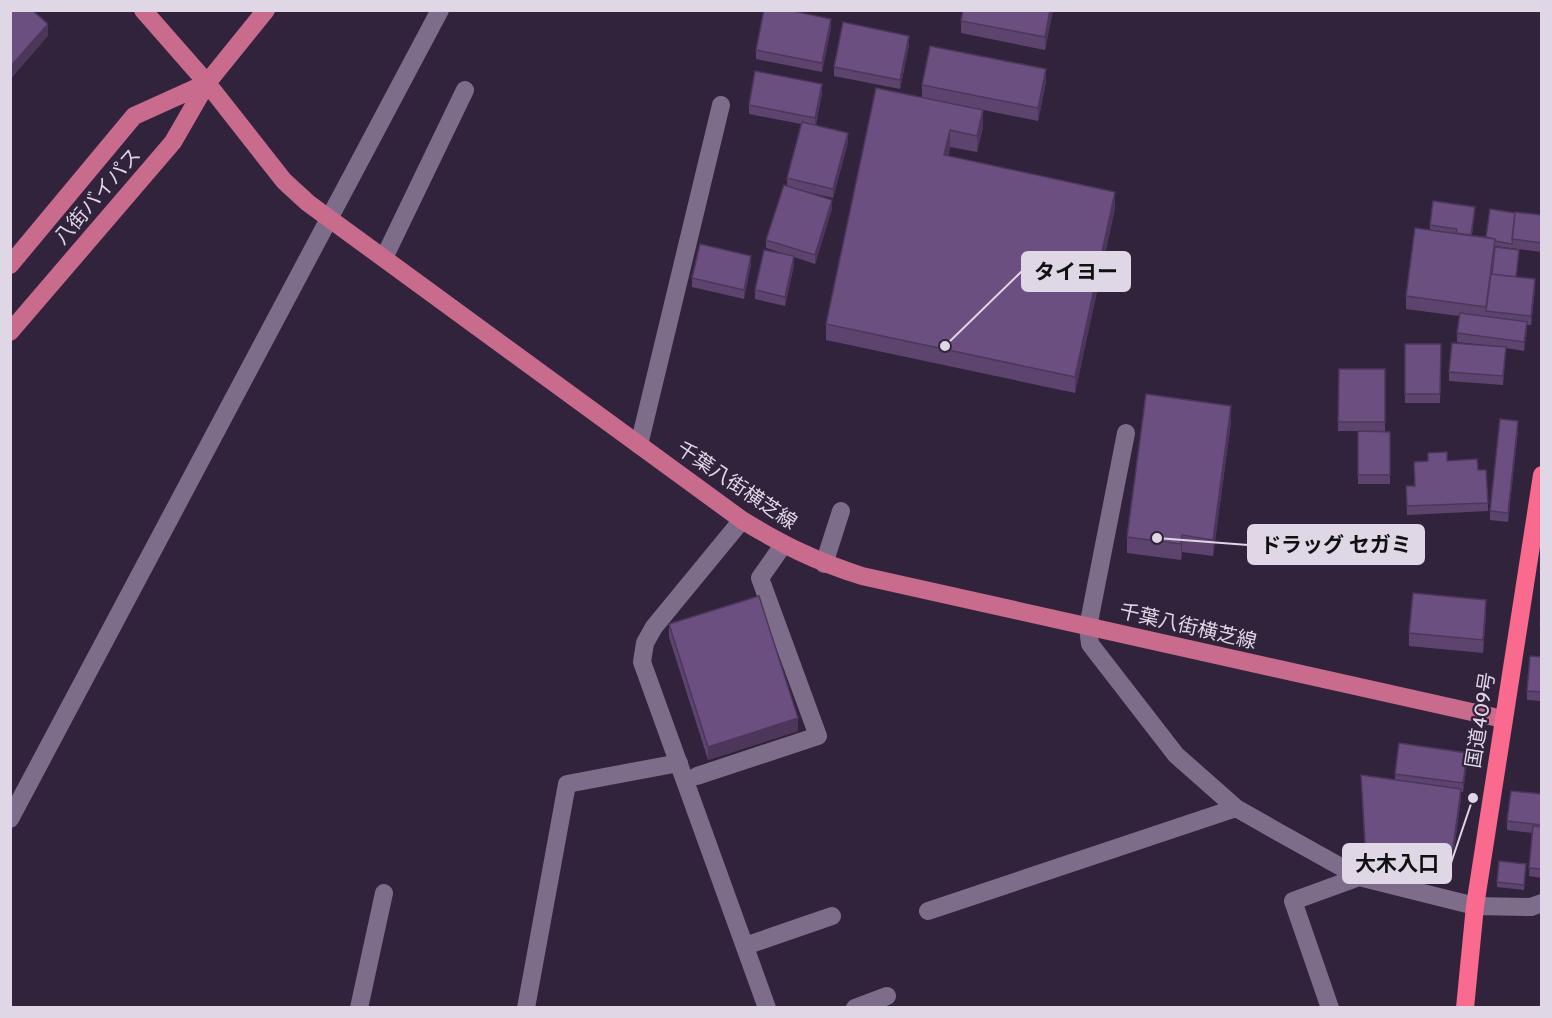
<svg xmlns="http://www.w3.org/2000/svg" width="1552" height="1018" viewBox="0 0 1552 1018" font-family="Cabin,'Noto Sans JP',sans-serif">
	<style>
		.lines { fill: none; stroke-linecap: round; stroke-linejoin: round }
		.minor { stroke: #7e6d8a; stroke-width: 18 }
		.major { stroke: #c86b8c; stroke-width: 18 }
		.highway { stroke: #fa698e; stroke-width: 18 }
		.wall { fill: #5d446f }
		.shaded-wall { fill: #4c375a }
		.building { fill: #6c4f81; stroke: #4c375a; stroke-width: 1.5 }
		.labels { text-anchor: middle; stroke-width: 4.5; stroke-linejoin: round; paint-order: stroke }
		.street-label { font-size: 20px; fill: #dfd6e6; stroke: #32233c }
		.leader { fill: none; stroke: #dfd6e6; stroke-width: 2 }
		.callout-dot { fill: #dfd6e6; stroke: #32233c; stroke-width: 2 }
		.callout { fill: #dfd6e6; stroke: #dfd6e6; stroke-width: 2 }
		.callout-label { font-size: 21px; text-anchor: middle; font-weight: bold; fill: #111 }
	</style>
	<rect width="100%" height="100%" fill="#32233c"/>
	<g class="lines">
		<!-- minor -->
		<path class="minor" d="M384,258L465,90
			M1126,433L1088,627L1090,644L1176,755L1236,808L1280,833L1359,877L1475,906L1531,907L1542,903
			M639,445L721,105
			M742,520L654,627L645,643L642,662L767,1008
			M824,564L841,511
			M697,776L818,736L760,578L783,545
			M10,819L440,10
			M928,911L1236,808
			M745,946L832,916
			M359,1008L384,893
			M526,1008L567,784L679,763
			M855,1008L887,996
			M1330,1008L1293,901L1359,877"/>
		<!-- major -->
		<path class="major" d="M143,10L207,83L284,181L308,203L742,520C783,545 815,561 862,576L1503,719
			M10,265L134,116L207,83
			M10,332L173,142L207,83L266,10"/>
		<!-- highway -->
		<path class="highway" d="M1465,1008L1475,906L1542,475"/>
	</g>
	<!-- wall -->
	<path class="wall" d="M963,10H1053L1045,50L961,33V21Z
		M831,28L822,72L756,59V50Z
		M909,45L900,89L834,76V67Z
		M1046,82L1038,121L964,106L983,127L977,152L950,147L948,156L1115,208L1075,393L826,340V324L922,97V85Z
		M822,93L816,125L848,142L833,198L800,190L832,209L815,264L794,257V265L785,306L755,299V290L785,254L766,248V240L787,186V178L801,124L749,114V105Z
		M1475,211L1472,235L1486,237L1515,213L1542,215V252L1495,246V247L1519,255L1516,277L1535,288L1531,325H1527L1524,351L1506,348L1503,385L1449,381V372L1494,346L1457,342V333L1459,316L1406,309V296L1430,230V225Z
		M751,264L744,299L692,287V278Z
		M1405,344H1441L1440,403H1405Z
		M1339,369H1385V431H1338Z
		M1231,422L1213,556L1182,552L1181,560L1127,553V537Z
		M1518,430L1508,522L1490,520V511Z
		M1358,431L1390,432V484H1358Z
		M1447,461L1478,470L1488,503V511L1407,515L1406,486H1415Z
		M1542,609V634H1540Z
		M1486,613L1483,653L1409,646V633Z
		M669,624L798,731L708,760L669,637Z
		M1542,657V701L1527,700V691Z
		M1467,761L1463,792H1461V798L1450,879L1366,869L1361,775L1395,780V774Z
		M1542,794V878L1529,876L1532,833L1507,830V821Z
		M1526,864L1524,890L1497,887V882Z"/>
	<!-- shaded-wall -->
	<path class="shaded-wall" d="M1050,10H1053L1045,50V37Z
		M831,19V28L822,72V63Z
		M48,24V36L10,80V67Z
		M909,36V45L900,89V80Z
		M1046,69V82L1038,121V108Z
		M822,84V93L815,127V118Z
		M983,110V127L977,152V136Z
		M950,130V147L944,172V155Z
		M848,133V142L833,198V189Z
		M1115,192V208L1075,393V377Z
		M832,200V209L815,264V255Z
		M751,256V264L744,299V290Z
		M794,256V265L785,306V297Z
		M1535,279V288L1531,325V316Z
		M1527,322V331L1524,351V342Z
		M1231,406V422L1213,556V540Z
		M1518,421V430L1508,522V513Z
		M1182,535V552L1181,560V544Z
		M1486,600V613L1483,653V640Z
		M798,718V731L708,760V747Z
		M1467,753V761L1463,792V783Z
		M1461,789V798L1450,879V870Z"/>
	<!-- building -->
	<path class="building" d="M10,10H32L48,24L10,67Z
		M764,10H788L831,19L822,63L756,50Z
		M963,10H1050L1045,37L961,21Z
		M843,22L909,36L900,80L834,67Z
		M930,46L1046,69L1038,108L922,85Z
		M755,71L822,84L815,118L749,105Z
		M876,88L983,110L977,136L950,130L944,155L1115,192L1075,377L826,324Z
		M802,122L848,133L833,189L787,178Z
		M784,185L832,200L815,255L766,240Z
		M1433,201L1475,207L1471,235L1456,233L1457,229L1430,225Z
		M1490,209L1515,213L1512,244L1495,241V239L1486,237Z
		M1515,212L1542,215V243L1512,239Z
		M1415,228L1495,239L1486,307L1406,296Z
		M700,244L751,256L744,290L692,278Z
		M1495,247L1519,250L1516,277L1492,274Z
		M764,250L794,256L785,297L755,290Z
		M1491,274L1535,279L1531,316L1486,311Z
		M1460,313L1527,322L1524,342L1457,333Z
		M1452,343L1506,347L1503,376L1449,372Z
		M1405,344H1441L1440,394H1405Z
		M1339,369H1385V422H1338Z
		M1146,394L1231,406L1213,540L1182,535L1181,544L1127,537Z
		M1500,419L1518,421L1508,513L1490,511Z
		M1358,431L1390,432V475H1358Z
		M1447,452V461L1477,459L1478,470H1486L1488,503L1407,506L1406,486H1415L1414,462L1428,461V453Z
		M1413,593L1486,600L1483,640L1409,633Z
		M759,596L798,718L708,747L669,624Z
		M1542,609V625H1540Z
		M1530,656L1542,657V692L1527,691Z
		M1399,743L1467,753L1463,783L1395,774Z
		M1361,775L1461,789L1450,870L1366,860Z
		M1511,791L1542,794V825L1507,821Z
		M1533,826L1542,827V869L1529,868Z
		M1499,861L1526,864L1524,885L1497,882Z"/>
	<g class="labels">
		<!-- street labels -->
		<g class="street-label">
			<text transform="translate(97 196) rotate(-49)" y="7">八街バイパス</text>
			<text transform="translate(737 485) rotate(34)" y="7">千葉八街横芝線</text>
			<text transform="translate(1188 626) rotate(13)" y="7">千葉八街横芝線</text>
			<text transform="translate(1480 720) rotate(-81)" y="7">国道409号</text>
		</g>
	</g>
	<!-- callouts -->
	<path class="leader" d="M945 346L1022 271M1157 538L1248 545M1473 798L1451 863"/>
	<g class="callout-dot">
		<circle cx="945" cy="346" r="6"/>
		<circle cx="1157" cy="538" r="6"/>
		<circle cx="1473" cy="798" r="6"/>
	</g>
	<g class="callout">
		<rect x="1022" y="252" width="108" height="39" rx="6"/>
		<rect x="1248" y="525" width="176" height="39" rx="6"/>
		<rect x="1343" y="844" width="108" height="39" rx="6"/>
	</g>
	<g class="callout-label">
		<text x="1076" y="279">タイヨー</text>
		<text x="1336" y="552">ドラッグ セガミ</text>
		<text x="1397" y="871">大木入口</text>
	</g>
	<!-- border -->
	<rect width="1552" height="1018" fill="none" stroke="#dfd6e6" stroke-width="24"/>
</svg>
